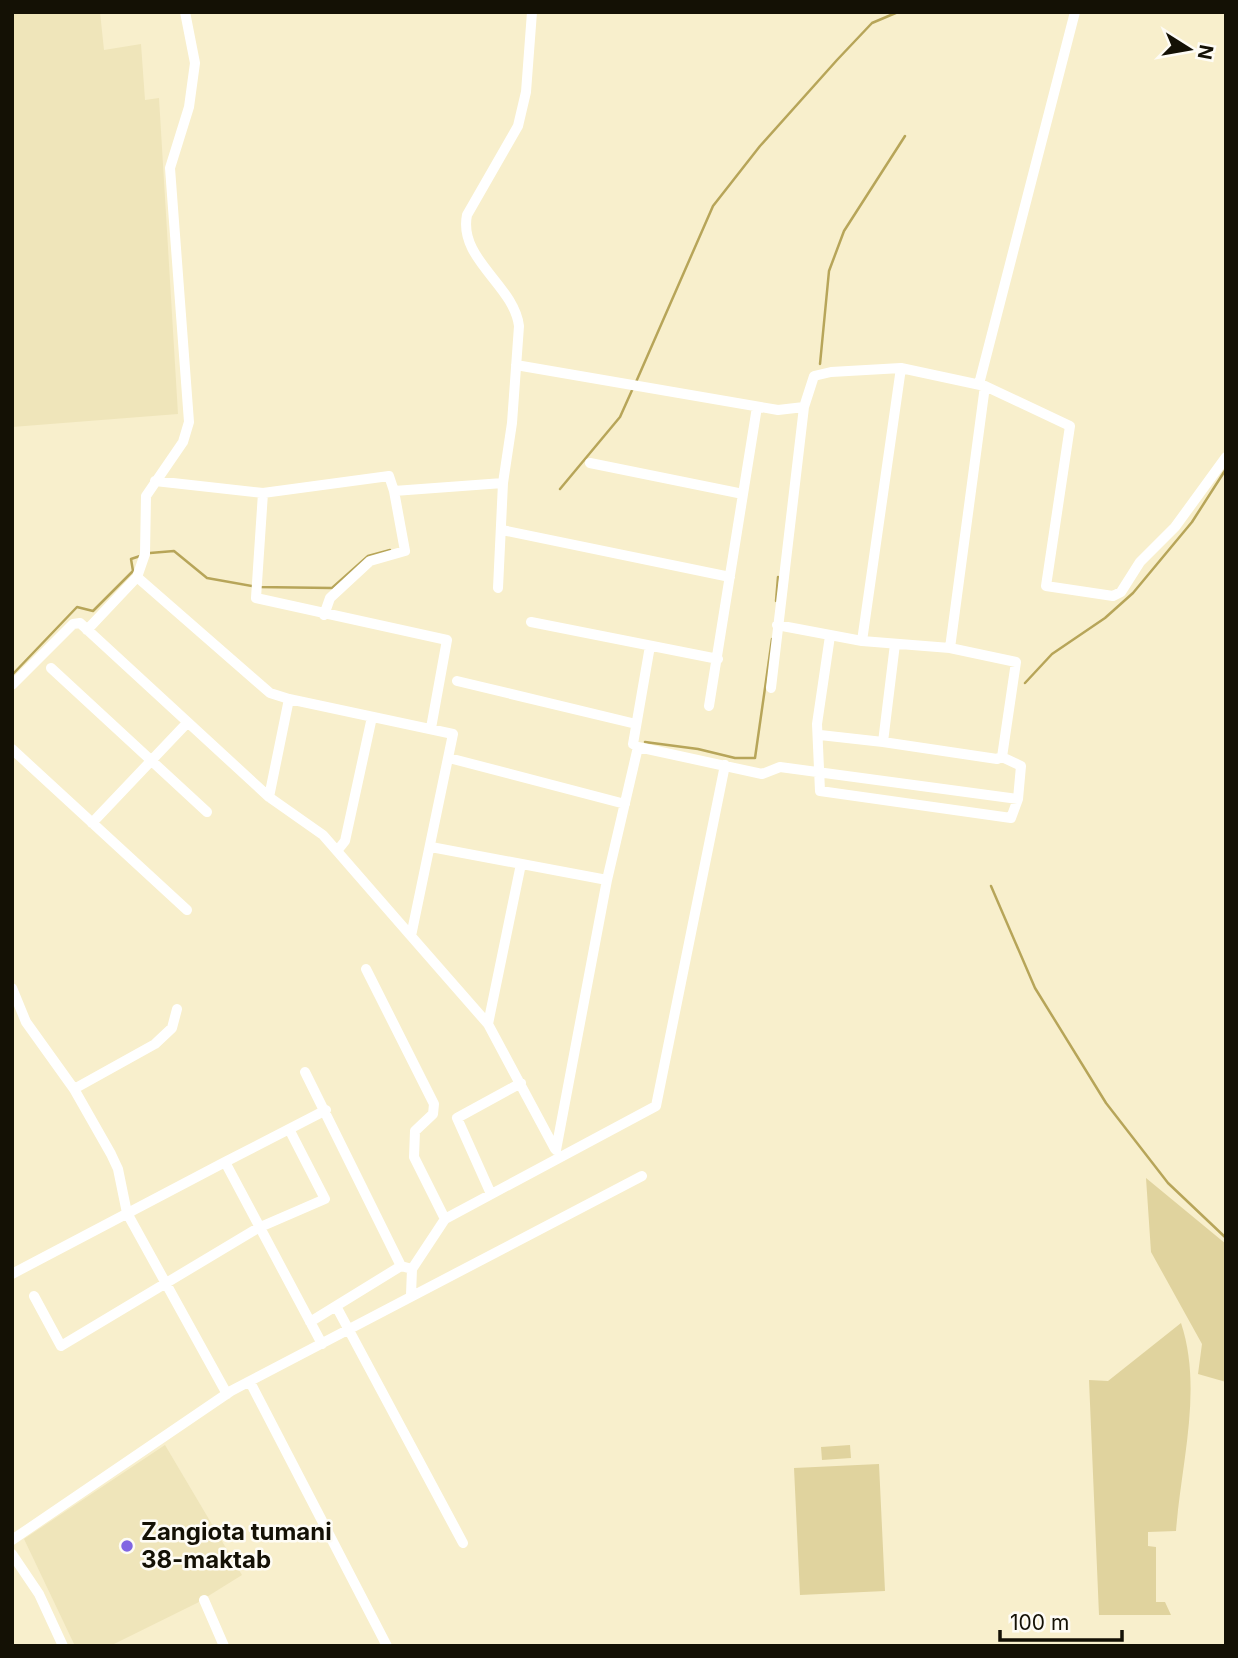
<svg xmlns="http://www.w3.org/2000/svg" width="1238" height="1658" viewBox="0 0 1238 1658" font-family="Inter,sans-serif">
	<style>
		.built { fill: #efe5ba }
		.green { fill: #e0d39e }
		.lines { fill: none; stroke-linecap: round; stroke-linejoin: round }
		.stream { stroke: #b7a559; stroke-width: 2.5 }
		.minor { stroke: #fff; stroke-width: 10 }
		.poi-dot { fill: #8166e2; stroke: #fefcf5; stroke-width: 2.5 }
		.labels { text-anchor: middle; stroke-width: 5; stroke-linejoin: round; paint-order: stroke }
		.poi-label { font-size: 24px; font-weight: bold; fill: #141105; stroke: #fefcf5; text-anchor: start }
	</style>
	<rect width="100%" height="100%" fill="#f8efcc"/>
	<!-- built -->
	<path class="built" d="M12,12H100L104,50L141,44L145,100L159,98L178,414L12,427Z
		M165,1445L242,1575L197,1603L110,1646H75L24,1539Z"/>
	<!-- green -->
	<path class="green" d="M1146,1178L1226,1244V1382L1198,1374L1202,1344L1151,1252Z
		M1181,1323C1203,1389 1181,1463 1176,1531L1148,1532V1546L1156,1547V1602H1165L1171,1615H1099L1089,1380L1108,1381Z
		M850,1445L851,1458L822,1460L821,1447Z
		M879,1464L885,1591L800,1595L794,1468Z"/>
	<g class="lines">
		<!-- stream -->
		<path class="stream" d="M820,364L829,271L844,231L905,136
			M636,382L713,206L760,146L837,60L872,23L898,12
			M560,489L620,417L633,388
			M150,553L174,551L207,578L257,587L332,588L368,556L390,550
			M776,601L778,577
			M12,675L77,607L93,611L133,571L131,559L140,556
			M1025,683L1052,654L1105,618L1133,593L1192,522L1226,469
			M645,742L698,749L735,758H755L772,639
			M991,886L1035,988L1106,1103L1168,1183L1226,1238"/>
		<!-- minor -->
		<path class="minor" d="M516,365L778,410L804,407L814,376L831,372L901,368L985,386L1070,426L1046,586L1113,596L1121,592L1140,562L1175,527L1226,457
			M979,384L1075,12
			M590,463L743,494
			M155,481L263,493
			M394,491L389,476L263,493L256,598L447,640L431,728
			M502,530L730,577
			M137,577L270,693L289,699
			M498,588L503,483L512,423L519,326C514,285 458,259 467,215L518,126L526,92L532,12
			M324,615L330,598L370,561L405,551L394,491L503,483
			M531,622L718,659
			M777,625L862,641L950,648L1016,662L1002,757L997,759L883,742
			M87,630L137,577L145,554L146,496L183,442L189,422L170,168L189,107L195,63L185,12
			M830,636L817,724L820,791L1011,818L1018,799L1021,766L1002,757
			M862,641L901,368
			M950,648L985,386
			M51,668L207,812
			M457,681L636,724
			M12,685L73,624L80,623L269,797
			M771,688L804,407
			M709,706L757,407
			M820,735L883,742L895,644
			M638,747L762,774L780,767L1018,799
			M12,749L187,910
			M449,758L625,804
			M92,823L187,723
			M431,847L607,880
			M337,851L345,841L372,717
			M411,936L323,835L269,797L289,699L453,734L411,936L488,1024L555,1149
			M366,969L434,1104L433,1114L415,1131L414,1157L445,1219
			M12,988L26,1022L74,1089L111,1154L118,1169L127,1213L227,1394
			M488,1024L521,864
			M305,1072L401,1266L412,1269
			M74,1089L155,1044L172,1028L177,1009
			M556,1150L607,880L638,747L633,744L650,646
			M491,1194L457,1118L521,1083
			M12,1274L225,1162
			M411,1295L412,1269L445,1219L656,1106L725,765
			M34,1296L61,1346L258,1228L325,1199L289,1129
			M336,1306L463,1543
			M310,1322L401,1266
			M322,1344L225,1162L326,1110
			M250,1382L387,1646
			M12,1540L231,1391L642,1176
			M12,1554L39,1594L63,1646
			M204,1600L224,1646"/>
	</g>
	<!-- markers -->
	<circle class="poi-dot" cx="127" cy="1546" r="7"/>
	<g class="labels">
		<!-- poi labels -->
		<g class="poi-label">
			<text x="141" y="1540">Zangiota tumani<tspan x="141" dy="28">38-maktab</tspan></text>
		</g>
	</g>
	<!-- border -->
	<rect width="1238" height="1658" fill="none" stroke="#141105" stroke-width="28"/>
	<!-- north arrow -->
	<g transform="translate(1189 49) rotate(101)" stroke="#fefcf5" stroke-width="5" paint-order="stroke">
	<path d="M0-5L12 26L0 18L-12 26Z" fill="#141105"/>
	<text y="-10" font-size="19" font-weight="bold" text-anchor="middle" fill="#141105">N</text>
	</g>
	<!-- scale -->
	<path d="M1000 1630v10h122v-10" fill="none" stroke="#141105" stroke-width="3.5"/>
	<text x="1010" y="1630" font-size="21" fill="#141105" stroke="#fefcf5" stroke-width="5" paint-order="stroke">100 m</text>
</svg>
